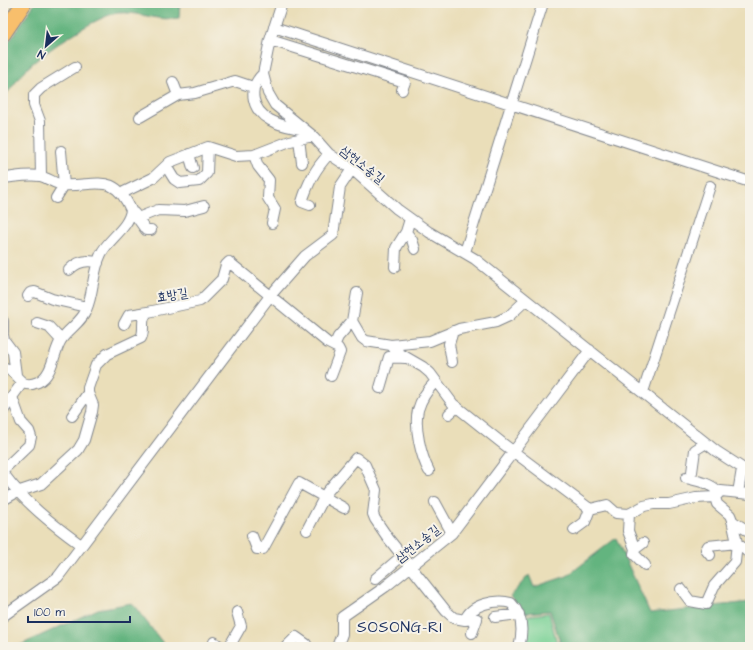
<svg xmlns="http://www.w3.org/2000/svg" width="753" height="650" viewBox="0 0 753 650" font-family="'Architects Daughter','Poor Story',sans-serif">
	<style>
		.green { fill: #7ad296; stroke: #4a807a }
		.forest { fill: #63b47f; stroke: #3f726e }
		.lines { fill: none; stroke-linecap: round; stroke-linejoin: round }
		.minor-casing { stroke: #82868c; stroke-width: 12 }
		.highway-casing { stroke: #82868c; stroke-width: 17 }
		.minor { stroke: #fff; stroke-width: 10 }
		.highway { stroke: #f8bf6c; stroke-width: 15 }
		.labels { text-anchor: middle; stroke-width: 4; stroke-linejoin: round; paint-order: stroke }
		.street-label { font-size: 13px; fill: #1b2f5e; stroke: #f7f3e8 }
		.quarter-label { font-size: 15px; letter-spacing: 1px; fill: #1b2f5e; stroke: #f7f3e8 }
	</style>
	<rect width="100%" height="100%" fill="#f7f3e8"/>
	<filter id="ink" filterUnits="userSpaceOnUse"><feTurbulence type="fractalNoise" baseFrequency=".025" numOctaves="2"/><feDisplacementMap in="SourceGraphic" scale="8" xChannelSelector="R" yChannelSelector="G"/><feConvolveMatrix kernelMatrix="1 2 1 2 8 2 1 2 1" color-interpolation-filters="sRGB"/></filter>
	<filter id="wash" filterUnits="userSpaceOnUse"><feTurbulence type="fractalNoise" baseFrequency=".012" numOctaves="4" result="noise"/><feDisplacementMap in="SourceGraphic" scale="16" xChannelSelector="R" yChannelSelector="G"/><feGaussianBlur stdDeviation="0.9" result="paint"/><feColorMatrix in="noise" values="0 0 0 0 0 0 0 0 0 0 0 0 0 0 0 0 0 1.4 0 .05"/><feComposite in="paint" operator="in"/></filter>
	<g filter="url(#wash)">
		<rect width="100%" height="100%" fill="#eadeb9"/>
		<!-- green -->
		<path class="green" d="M549,613L558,647H521L525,616Z"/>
		<!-- forest -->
		<path class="forest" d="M35,3H180L179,18C159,22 138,11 118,13C98,15 49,49 33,63C22,72 13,87 3,98V51Z
			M616,538L650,613L750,602V647H702L700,644L698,647H565L561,645L550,611L524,613L510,596L529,575L534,587L567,576Z
			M132,603L166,647H16L98,609Z"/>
	</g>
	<g filter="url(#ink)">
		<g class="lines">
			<defs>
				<path id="minor" d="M282,3L270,40L263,74L268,93L275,105L313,136L329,154L352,169L397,209L429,232L475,259L716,451L750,473
					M274,27L750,182
					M270,40L405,82L402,90
					M263,74C247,89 252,110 270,120C280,126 293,127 304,130
					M173,82L178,95
					M140,117L178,95L195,93L235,81L253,87
					M299,139L302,163
					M189,154L193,168
					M254,155L258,166L269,180L268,198L275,209L272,223
					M166,166L174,179L180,183L199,181L207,173L208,147
					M41,176L40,121L34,105V95L41,88L75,67
					M3,178C15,177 28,174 40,176C48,178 55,184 63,185C95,187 114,171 131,210C129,228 108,239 101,254C92,272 94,293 86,310C82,322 68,329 61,340C53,353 53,375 38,382C18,391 19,371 3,367
					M122,193L153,178L170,162L208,147L236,156L254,155L290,141L313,136
					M56,198L64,185L61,151
					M310,205L302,202C308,183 315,169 329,154
					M134,213L146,230H151
					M138,218L158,210L185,211L204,206
					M406,232L412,240L415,249
					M465,252L543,3
					M395,267L396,248L406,232L410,219
					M69,270C77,262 87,259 98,263
					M28,296L30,293L35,292L52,299L87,307
					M352,321L357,293
					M37,323L49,327L61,340
					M124,324L129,315L148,312
					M3,332V321
					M3,335L4,340L13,352L16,375
					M391,345L430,341L459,329L496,322L509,316L526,300
					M452,362L449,344L453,331
					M331,376L340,352L338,348L334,346
					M380,388L389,357L405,358
					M643,392L710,186
					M3,411L12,397
					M449,414L457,407
					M72,416L88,393
					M3,470L29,445L31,437L29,431L21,422L12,397L22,383
					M429,471C421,456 414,427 418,410C421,399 428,389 436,381
					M692,472L695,450L706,443
					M3,473C24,502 52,524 81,545
					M686,478C698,481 710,483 719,492
					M739,487L742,469
					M715,497L721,491L750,494
					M3,500L17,492L41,484L78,450L84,440L92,412L93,405L88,393V388L96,365L107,354L141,338C146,329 139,320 148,312L200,301L222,279L226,265L229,262L328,343L334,346L338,337L352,321L362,338L366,341L391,345L397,352L423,367L430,373L453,404L502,443L590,509L607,505L616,513L629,514L644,506L653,504H669L696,498L715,497L717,504L730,515L732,520L737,543L735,562L714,586L706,604L690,601L681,589
					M435,502L452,533
					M629,514L628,531L635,549L634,554L645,565
					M732,521L750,532
					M307,530L327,492L356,458L365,465L376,490L373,514L375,519L388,538L446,611L454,618L465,620C471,604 496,599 511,603C523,615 523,632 519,647
					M574,530L585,522L590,509
					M252,536L257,549H263L299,483L344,508
					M635,549L643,543
					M710,555L706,550L708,546L737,543L750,554
					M375,579L402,556
					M3,616L58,577L270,296L305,256L333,235L340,187L352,169
					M495,617L519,614
					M465,620L477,619L472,633
					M214,642L221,647
					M229,647L241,626L237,612
					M286,647L296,637L306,644L307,647
					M337,647L342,634V617L385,587L452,533L590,350"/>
				<path id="highway" d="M3,34L24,3"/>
			</defs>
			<!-- minor casing -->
			<use href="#minor" class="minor-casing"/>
			<!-- highway casing -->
			<use href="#highway" class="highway-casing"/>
			<!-- minor -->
			<use href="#minor" class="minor"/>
			<!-- highway -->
			<use href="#highway" class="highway"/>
		</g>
	</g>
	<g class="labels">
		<!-- street labels -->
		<g class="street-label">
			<text transform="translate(363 164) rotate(38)" y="5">삼현소송길</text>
			<text transform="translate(172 294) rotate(-9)" y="5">효방길</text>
			<text transform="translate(417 543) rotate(-38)" y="5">삼현소송길</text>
		</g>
		<!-- quarter labels -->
		<g class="quarter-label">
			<text x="400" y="632">SOSONG-RI</text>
		</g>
	</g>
	<!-- margin -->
	<rect width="753" height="650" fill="none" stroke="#f7f3e8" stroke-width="16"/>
	<!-- north arrow -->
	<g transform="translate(46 46) rotate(208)" stroke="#f7f3e8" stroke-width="3" paint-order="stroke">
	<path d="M0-3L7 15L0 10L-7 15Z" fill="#1b2f5e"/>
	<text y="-6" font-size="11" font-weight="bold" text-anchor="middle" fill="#1b2f5e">N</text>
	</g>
	<!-- scale -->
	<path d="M28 616v6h102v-6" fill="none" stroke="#1b2f5e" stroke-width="2"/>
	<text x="34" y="616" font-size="12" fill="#1b2f5e" stroke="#f7f3e8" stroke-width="3" paint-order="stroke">100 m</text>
</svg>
